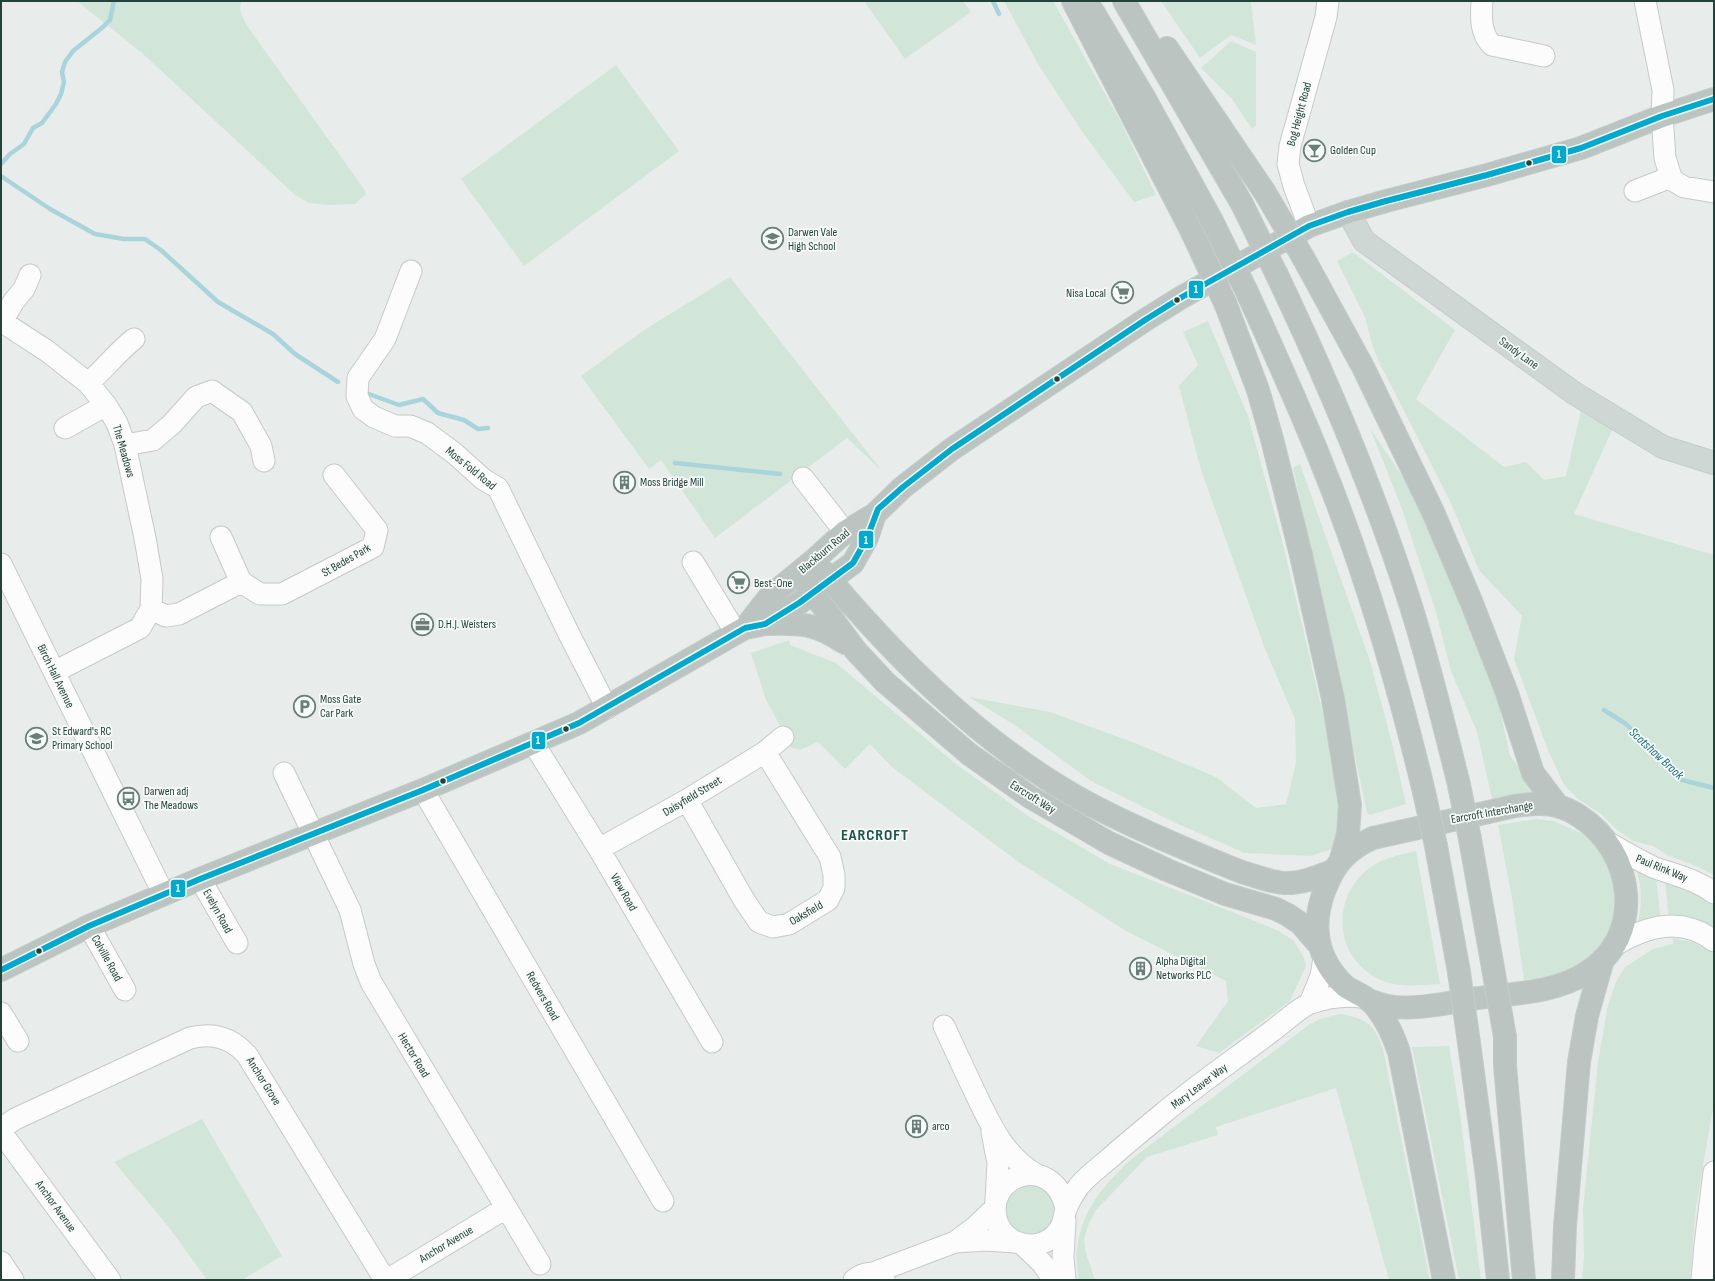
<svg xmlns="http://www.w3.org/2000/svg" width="1715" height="1281" viewBox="0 0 1715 1281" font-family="'Sofia Sans Condensed',sans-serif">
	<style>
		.green { fill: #d1e6d8 }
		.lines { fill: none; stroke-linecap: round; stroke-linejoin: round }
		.stream { stroke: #a9d4db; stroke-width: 4.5 }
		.minor-casing { stroke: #c5cac8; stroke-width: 23 }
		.major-casing { stroke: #c3ccc9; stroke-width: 24 }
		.highway-casing { stroke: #c3ccc9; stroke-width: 24 }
		.minor { stroke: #fcfcfc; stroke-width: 21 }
		.major { stroke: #cfd7d5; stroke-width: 22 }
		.highway { stroke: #bcc4c2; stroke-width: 22 }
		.highway-bridge-casing { stroke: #c3ccc9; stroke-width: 24; stroke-linecap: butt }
		.highway-bridge { stroke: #bcc4c2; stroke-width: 22 }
		.bus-1-casing { stroke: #f7fbf9; stroke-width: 9 }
		.bus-1 { stroke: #00a9ce; stroke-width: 6 }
		.bus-dot { fill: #24423a; stroke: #f7fbf9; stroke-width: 1.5 }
		.labels { text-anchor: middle; stroke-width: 3.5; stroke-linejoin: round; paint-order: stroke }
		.street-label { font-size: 12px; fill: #24423a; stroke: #f7fbf9 }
		.poi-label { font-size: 12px; fill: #24423a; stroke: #f7fbf9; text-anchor: start }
		.water-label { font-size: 13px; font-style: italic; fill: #1c6f80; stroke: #f7fbf9 }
		.district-label { font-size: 16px; font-weight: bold; letter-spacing: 1px; fill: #1f5548; stroke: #f7fbf9 }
		.line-badge { stroke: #f7fbf9; stroke-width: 1.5 }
		.badge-label { font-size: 11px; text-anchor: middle; font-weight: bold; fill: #fff }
	</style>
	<rect width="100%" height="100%" fill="#e8edeb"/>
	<!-- green -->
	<path class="green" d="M77,1H242C237,11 244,19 248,27L364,189L366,194L355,204L329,205L309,203L295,195L142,53Z
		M864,1H963L971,12L905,59Z
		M1004,1H1053L1121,122L1156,195L1134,202L1081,130L1038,64Z
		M1161,1H1251L1256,45L1231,35L1200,58Z
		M1231,41L1256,52V125L1252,129L1232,99L1201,68Z
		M616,65L679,151L524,266L461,179Z
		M1353,252L1455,330L1416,399L1504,467L1526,462L1544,480L1566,476L1582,406L1613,428L1574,514L1714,555V875L1696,866L1669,856L1653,846L1633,841L1616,829L1601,814L1578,799L1564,785L1548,750L1514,659L1522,616L1479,570L1450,501L1378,360L1371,341L1365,317L1337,261Z
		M730,277L882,471L847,438L715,538L661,460L649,469L581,376L644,330Z
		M1208,321L1248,416L1283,544L1335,765L1340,809L1335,848L1311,856L1245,853L1178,824L1091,781L1016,726L969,697L1050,712L1135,743L1216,777L1256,808L1286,804L1296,763L1295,719L1265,649L1201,470L1179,386L1198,365L1183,332Z
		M1370,428L1414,494L1450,574L1499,705L1510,756L1518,766L1522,765L1538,796L1493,803L1477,732L1451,671L1436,612L1402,509Z
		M1300,464L1370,661L1392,743L1406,804L1370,815L1367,813L1293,468Z
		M789,640L790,645L836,663L956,764L1028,816L1110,864L1250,919L1279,931L1294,941L1303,956L1306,966L1290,1001L1219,1053L1196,1046L1228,1001L1226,981L1126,931L1017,861L892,767L870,744L845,769L818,742L800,750L784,745V733L766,700L751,653Z
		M1536,819L1554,821L1585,835L1604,856L1610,868L1617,894L1613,921L1609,935L1599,948L1590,958L1563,974L1524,980L1512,898L1498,825Z
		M1416,851L1440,984C1420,985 1401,988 1383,981C1335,962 1329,900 1368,869C1382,858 1399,855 1416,851Z
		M1639,871L1656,879L1661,919L1638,923C1641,907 1643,889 1637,873Z
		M1665,882L1701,894L1714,903V931L1669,919Z
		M1673,938L1693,942L1714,954V1103L1696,1206L1690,1280H1582L1584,1256L1583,1209L1598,1062L1608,1005L1616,982L1625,967L1653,949L1673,944Z
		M1340,1014C1365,1018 1375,1024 1383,1049L1430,1280H1389L1336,1088L1216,1127L1218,1135L1147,1157L1096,1210L1088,1226L1084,1240L1085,1250L1095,1280H1078C1078,1270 1076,1259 1077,1249C1082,1210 1102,1187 1129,1161L1310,1024L1320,1019Z
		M1449,1046L1460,1114L1481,1280H1459L1412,1047Z
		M202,1119L282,1256L242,1280H207L168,1226L114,1162Z
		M1041,1185L1057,1205L1053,1223L1039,1235H1021L1007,1224L1005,1199L1016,1186Z"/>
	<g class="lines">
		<!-- stream -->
		<path class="stream" d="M993,1L999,14
			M1,164L10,154L24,144L33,128L42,123L56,104L61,94L64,82L62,72L65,62L73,51L103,27L110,20L114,1
			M1,176L50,209L95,234L124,239H145L162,251L218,302L273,334L295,354L338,382
			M366,393L399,405L423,399L438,413L464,420L478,429L488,428
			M675,463L780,474
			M1604,710L1626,724L1682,780L1714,788"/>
		<defs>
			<path id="minor" d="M1482,1C1481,17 1480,33 1492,45L1544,56
				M1645,1L1663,90L1662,116L1665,158L1671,177L1674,181L1684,187L1714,192
				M1635,191L1671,177
				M1309,226L1294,186L1288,164L1290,146L1326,17L1328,1
				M411,271L385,339L358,378L357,396L363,409L374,417L395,426H410L427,433L454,453L483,479L498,488L570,636L607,708
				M1,321L47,351L88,383L106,405L117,423L125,445L145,538L152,579L151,609L140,628L54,672
				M2,321L14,301L24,289L30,275
				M88,383C105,369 117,352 134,339
				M65,428L106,405
				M125,445L153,440L172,424L196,397L212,391L242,412L261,446L264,461
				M803,478L845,532
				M221,537L241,582
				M693,562L736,633
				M1,564L164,895
				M151,609L166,616L179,614L241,582L260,594H282L373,547L377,530L334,475
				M534,744L599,849L712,1042
				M284,773L350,910L364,964L371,982L540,1264
				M423,790L663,1201
				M687,800L744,900L759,922L773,927L789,924L828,900L834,888V875L830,857L765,752
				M1609,843C1623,851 1638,860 1653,867C1674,875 1696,879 1714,893
				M599,849L687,800L765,752L783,737
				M200,879L237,943
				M89,926L125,990
				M1615,945C1647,926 1681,916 1714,941
				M1310,1003L1321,976L1324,958
				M1,1013L18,1041
				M944,1026C953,1045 962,1065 971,1084C987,1117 1002,1156 1037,1175
				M1,1129L15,1119L190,1038C213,1032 232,1038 247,1055L385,1280
				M1,1132L110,1280
				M992,1132L998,1163L996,1200
				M1066,1208C1052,1149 980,1177 998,1224C1002,1234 1012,1242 1023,1244C1034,1247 1048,1243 1056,1234C1066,1222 1062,1218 1067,1207C1070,1199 1075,1192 1079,1186C1088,1175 1100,1167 1110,1158C1127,1143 1144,1129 1161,1115C1197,1085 1235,1059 1272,1031C1282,1024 1301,1006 1311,1003C1328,997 1345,995 1362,997
				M955,1242L974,1228L995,1208
				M1023,1245L1042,1263L1054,1280
				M1,1262L13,1280
				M873,1273L955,1242L986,1240L1015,1242
				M387,1280L506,1208
				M854,1280C864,1272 874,1271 884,1279
				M1065,1280L1063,1257L1065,1220
				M1702,1280L1705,1245L1714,1172"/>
			<path id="major" d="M1348,212L1364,241L1574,393L1663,447L1714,463"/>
			<path id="highway" d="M1073,1L1192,232
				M1124,1L1242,204
				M1092,10L1145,99L1212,221
				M1167,48L1264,191
				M1304,259L1363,367L1433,512L1471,601L1507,693L1533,773L1558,806
				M1277,275C1328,382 1374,491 1410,603C1429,663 1444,724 1459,785
				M1247,292C1273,349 1299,406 1322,464C1365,570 1397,680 1424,792
				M1226,305L1258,390L1272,439L1301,555L1333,699L1350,805L1348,834L1341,859
				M821,569C894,656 976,739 1075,796C1108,815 1144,831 1179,846C1200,855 1221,864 1242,872C1256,876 1270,882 1284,883C1301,884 1317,877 1332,871
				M804,581L856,651L885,682L969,754L1030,797L1109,843L1167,870L1225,894L1276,909L1288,915L1300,923L1320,946
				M766,624C802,623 815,623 845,643
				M745,628L770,596L814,560L845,532L875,514L903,487L952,449L1145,320L1182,297L1309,226L1348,212L1386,201L1487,175L1581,148L1662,116L1714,99
				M1470,839L1493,968
				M1436,846L1459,972
				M1,970L89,926L200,879L423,790L579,723L736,633L745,628L765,624L799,603L853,563L867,538L875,514
				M1371,1001C1376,1003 1382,1005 1388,1006C1415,1011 1451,1002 1478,998C1515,993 1555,993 1586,973C1646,937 1635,851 1579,816C1573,812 1565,808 1557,806C1544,802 1529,804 1515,806L1373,838C1348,849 1335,863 1325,889C1311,925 1316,959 1345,986C1353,992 1364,995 1371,1002C1384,1014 1393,1035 1399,1052L1444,1280
				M1505,1037V1066L1524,1280
				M1469,1043L1487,1177L1498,1280
				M1563,1280L1565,1226L1579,1062L1587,1016L1603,959"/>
		</defs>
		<!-- minor casing -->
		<use href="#minor" class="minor-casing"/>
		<!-- major casing -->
		<use href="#major" class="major-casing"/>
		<!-- highway casing -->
		<use href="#highway" class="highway-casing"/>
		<!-- minor -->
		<use href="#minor" class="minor"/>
		<!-- major -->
		<use href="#major" class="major"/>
		<!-- highway -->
		<use href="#highway" class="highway"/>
		<defs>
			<path id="highway-bridge" d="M1264,191L1304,259
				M1242,204L1277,275
				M1212,221L1247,292
				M1192,232L1226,305
				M1459,785L1470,839
				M1424,792L1436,846
				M1493,968L1505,1037
				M1459,972L1469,1043"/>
		</defs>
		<!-- highway-bridge casing -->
		<use href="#highway-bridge" class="highway-bridge-casing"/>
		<!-- highway-bridge -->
		<use href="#highway-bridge" class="highway-bridge"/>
		<defs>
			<path id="bus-1" d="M1,970L89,926L200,879L423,790L579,723L745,628L765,624L799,603L853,563L867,538L878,509L903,487L952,449L1145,320L1182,297L1309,226L1348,212L1386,201L1487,175L1581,148L1662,116L1714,99"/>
		</defs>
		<!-- bus-1 casing -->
		<use href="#bus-1" class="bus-1-casing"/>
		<!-- bus-1 -->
		<use href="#bus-1" class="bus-1"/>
	</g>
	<!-- icons -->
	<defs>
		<symbol id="bar-ring" viewBox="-11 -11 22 22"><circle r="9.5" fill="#f7fbf9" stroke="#697e78" stroke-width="1.5"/><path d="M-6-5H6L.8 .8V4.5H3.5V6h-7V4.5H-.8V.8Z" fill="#697e78"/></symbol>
		<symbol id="school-ring" viewBox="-11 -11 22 22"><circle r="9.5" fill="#f7fbf9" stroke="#697e78" stroke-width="1.5"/><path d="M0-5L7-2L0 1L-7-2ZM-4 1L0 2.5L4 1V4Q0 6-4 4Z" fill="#697e78"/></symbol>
		<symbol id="supermarket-ring" viewBox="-11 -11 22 22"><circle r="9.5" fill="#f7fbf9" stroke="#697e78" stroke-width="1.5"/><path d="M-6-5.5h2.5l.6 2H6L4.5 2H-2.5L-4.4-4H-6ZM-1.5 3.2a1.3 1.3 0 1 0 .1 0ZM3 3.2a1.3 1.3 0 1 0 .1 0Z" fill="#697e78"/></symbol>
		<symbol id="building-ring" viewBox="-11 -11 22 22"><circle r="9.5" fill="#f7fbf9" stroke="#697e78" stroke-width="1.5"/><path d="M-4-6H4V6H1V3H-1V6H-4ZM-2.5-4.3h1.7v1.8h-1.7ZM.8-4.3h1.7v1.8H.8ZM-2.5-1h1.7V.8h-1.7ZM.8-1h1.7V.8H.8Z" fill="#697e78"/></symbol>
		<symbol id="office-ring" viewBox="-11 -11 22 22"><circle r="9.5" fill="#f7fbf9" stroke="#697e78" stroke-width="1.5"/><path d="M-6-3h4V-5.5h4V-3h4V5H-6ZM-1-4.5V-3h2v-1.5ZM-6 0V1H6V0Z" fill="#697e78"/></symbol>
		<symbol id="parking-ring" viewBox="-11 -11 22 22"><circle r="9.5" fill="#f7fbf9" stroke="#697e78" stroke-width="1.5"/><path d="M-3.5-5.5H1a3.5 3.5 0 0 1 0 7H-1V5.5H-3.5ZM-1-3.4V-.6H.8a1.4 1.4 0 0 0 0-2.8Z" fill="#697e78"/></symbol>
		<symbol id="bus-ring" viewBox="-11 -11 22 22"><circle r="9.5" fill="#f7fbf9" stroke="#697e78" stroke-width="1.5"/><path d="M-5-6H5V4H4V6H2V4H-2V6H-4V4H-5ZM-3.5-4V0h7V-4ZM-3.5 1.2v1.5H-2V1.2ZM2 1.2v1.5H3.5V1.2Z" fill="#697e78"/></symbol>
	</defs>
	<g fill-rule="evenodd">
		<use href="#bar-ring" x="1302" y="138" width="25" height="25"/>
		<use href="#school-ring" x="760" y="226" width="25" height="25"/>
		<use href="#supermarket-ring" x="1110" y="280" width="25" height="25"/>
		<use href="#building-ring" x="612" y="470" width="25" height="25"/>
		<use href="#supermarket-ring" x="726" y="570" width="25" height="25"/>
		<use href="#office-ring" x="410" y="612" width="25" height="25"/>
		<use href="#parking-ring" x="292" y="694" width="25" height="25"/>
		<use href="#school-ring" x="24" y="726" width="25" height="25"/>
		<use href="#bus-ring" x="116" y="786" width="25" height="25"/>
		<use href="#building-ring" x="1128" y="956" width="25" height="25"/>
		<use href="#building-ring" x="904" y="1114" width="25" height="25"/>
	</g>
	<!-- markers -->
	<g class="bus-dot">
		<circle cx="1529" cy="163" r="3.5"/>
		<circle cx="1177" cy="300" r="3.5"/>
		<circle cx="1057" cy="379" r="3.5"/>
		<circle cx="566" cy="729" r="3.5"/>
		<circle cx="443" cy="781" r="3.5"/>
		<circle cx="39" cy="951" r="3.5"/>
	</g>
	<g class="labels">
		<!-- street labels -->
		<g class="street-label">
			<text transform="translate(1299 114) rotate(-75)" y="4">Bog Height Road</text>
			<text transform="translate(1519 353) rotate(36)" y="4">Sandy Lane</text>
			<text transform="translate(124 451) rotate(74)" y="4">The Meadows</text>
			<text transform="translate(471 468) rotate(39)" y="4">Moss Fold Road</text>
			<text transform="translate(824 551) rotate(-40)" y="4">Blackburn Road</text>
			<text transform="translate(346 560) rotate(-30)" y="4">St Bedes Park</text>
			<text transform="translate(56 676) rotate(64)" y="4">Birch Hall Avenue</text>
			<text transform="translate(692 796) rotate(-31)" y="4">Daisyfield Street</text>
			<text transform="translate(1033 797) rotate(32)" y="4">Earcroft Way</text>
			<text transform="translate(1492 812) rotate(-10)" y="4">Earcroft Interchange</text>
			<text transform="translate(1662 868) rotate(22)" y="4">Paul Rink Way</text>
			<text transform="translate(624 892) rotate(60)" y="4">View Road</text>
			<text transform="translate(218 911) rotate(61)" y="4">Evelyn Road</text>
			<text transform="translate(806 913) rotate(-30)" y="4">Oaksfield</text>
			<text transform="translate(107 958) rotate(61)" y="4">Colville Road</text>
			<text transform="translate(543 996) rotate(60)" y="4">Redvers Road</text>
			<text transform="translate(414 1055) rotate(59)" y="4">Hector Road</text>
			<text transform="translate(264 1081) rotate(58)" y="4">Anchor Grove</text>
			<text transform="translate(1199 1086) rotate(-37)" y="4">Mary Leaver Way</text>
			<text transform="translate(56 1206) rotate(54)" y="4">Anchor Avenue</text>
			<text transform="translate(446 1244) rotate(-31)" y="4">Anchor Avenue</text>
		</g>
		<!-- poi labels -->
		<g class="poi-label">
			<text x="1330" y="154">Golden Cup</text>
			<text x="788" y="236">Darwen Vale<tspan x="788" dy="14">High School</tspan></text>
			<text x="1106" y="297" text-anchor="end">Nisa Local</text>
			<text x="640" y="486">Moss Bridge Mill</text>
			<text x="754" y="587">Best-One</text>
			<text x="438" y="628">D.H.J. Weisters</text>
			<text x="320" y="703">Moss Gate<tspan x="320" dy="14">Car Park</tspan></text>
			<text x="52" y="735">St Edward's RC<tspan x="52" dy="14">Primary School</tspan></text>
			<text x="144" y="795">Darwen adj<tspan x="144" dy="14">The Meadows</tspan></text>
			<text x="1156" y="965">Alpha Digital<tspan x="1156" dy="14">Networks PLC</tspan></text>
			<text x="932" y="1130">arco</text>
		</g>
		<!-- water labels -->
		<g class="water-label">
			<text transform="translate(1657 753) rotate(43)" y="5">Scotshaw Brook</text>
		</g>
		<!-- district labels -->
		<g class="district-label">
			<text x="875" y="840">EARCROFT</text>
		</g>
	</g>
	<g class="line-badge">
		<rect x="1551" y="145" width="16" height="19" rx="4" fill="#00a9ce"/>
		<rect x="1188" y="280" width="16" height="19" rx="4" fill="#00a9ce"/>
		<rect x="858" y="530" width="16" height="19" rx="4" fill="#00a9ce"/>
		<rect x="531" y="731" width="15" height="19" rx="4" fill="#00a9ce"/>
		<rect x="170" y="879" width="16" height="19" rx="4" fill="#00a9ce"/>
	</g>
	<g class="badge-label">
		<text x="1559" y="158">1</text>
		<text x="1196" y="293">1</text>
		<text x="866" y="544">1</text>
		<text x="538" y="744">1</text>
		<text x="178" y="892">1</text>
	</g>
	<!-- border -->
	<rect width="1715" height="1281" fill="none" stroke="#24423a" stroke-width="4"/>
</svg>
